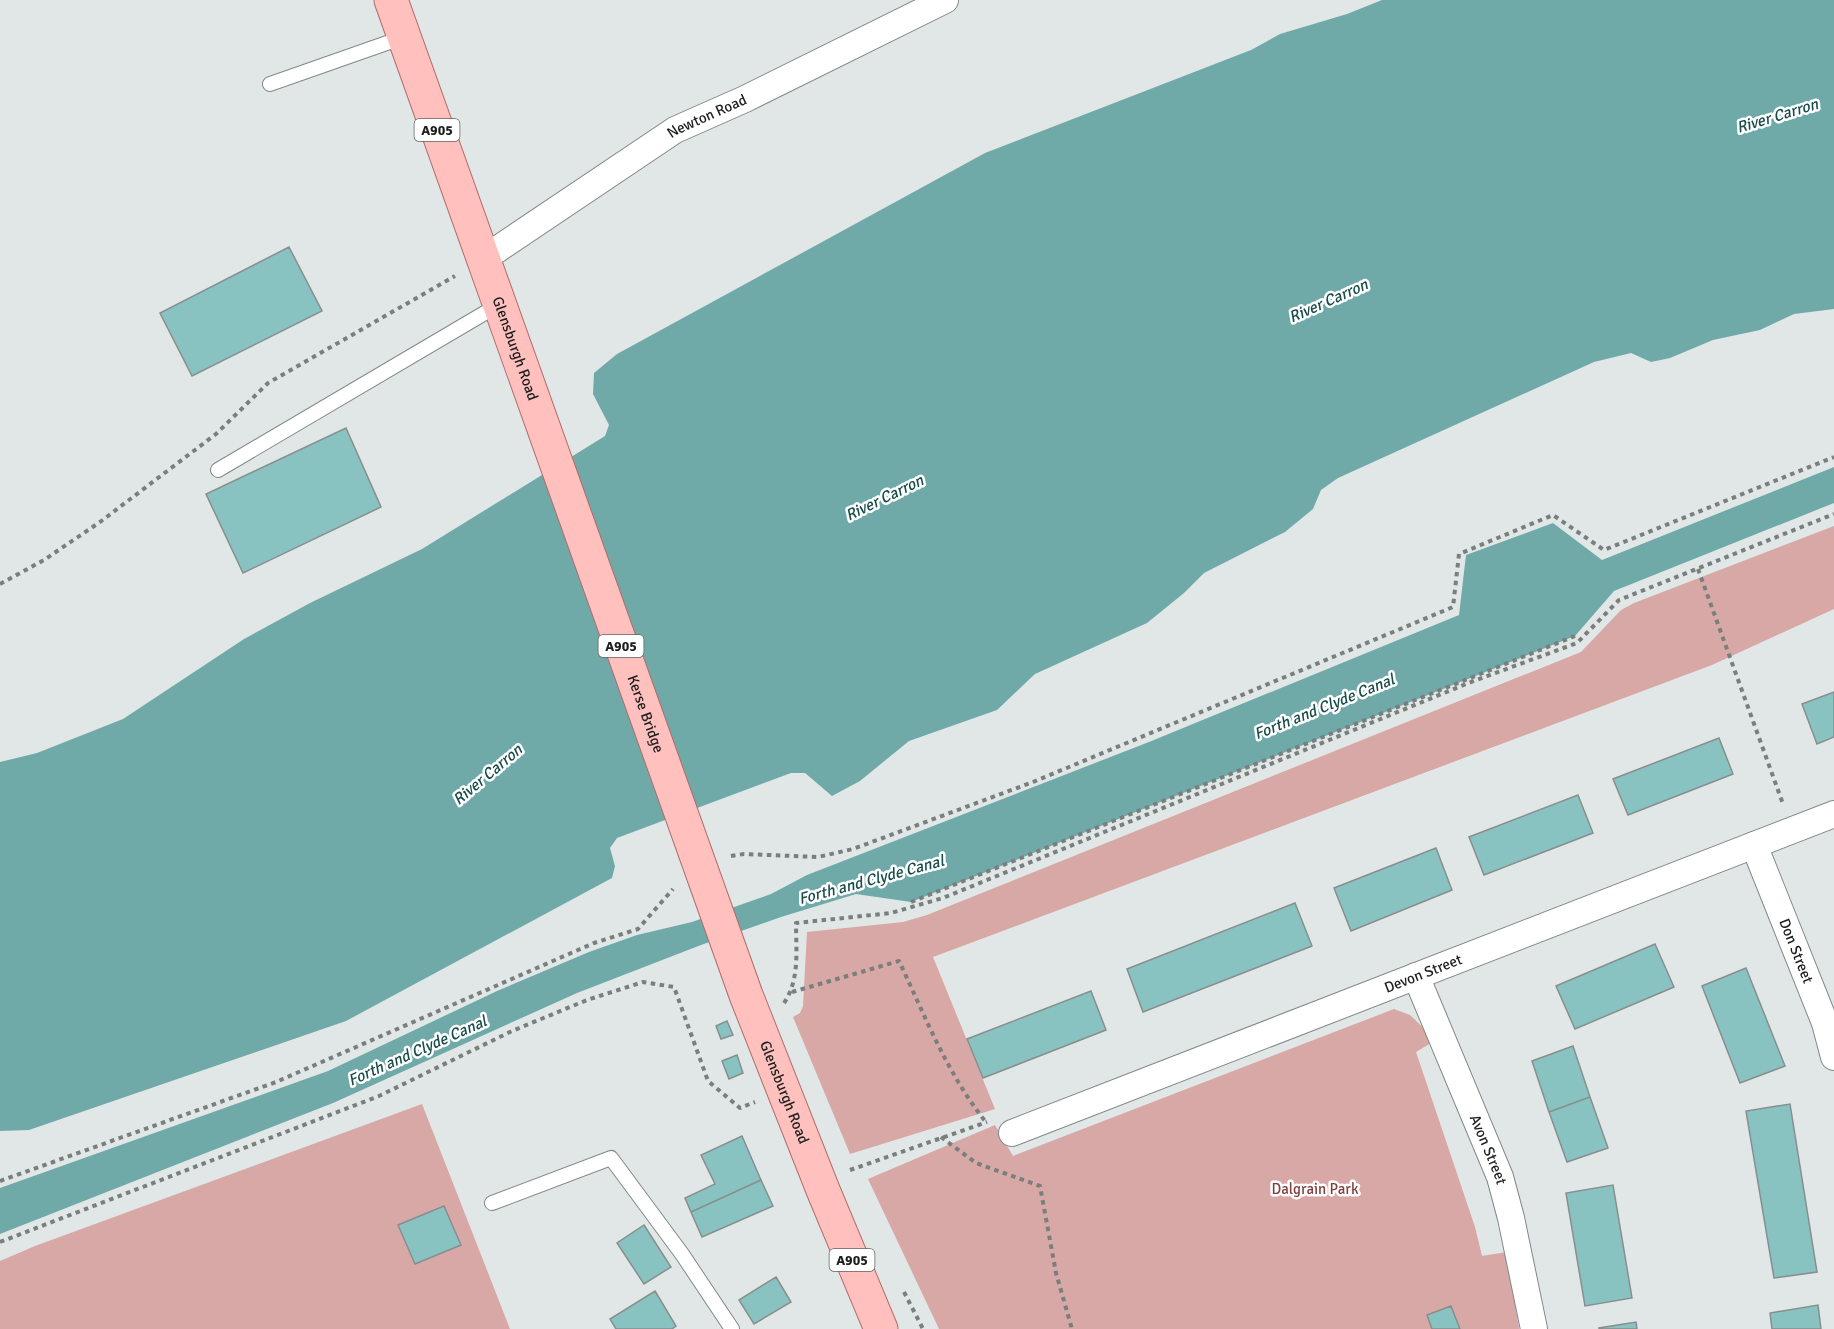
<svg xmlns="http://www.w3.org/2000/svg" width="1834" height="1329" viewBox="0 0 1834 1329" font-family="Signika,sans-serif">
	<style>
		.green { fill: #d7a8a6 }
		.water { fill: #70aaa8 }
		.building { fill: #88c3c1; stroke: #888e8e; stroke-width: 1.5 }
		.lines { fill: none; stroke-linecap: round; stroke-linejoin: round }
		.service-casing { stroke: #828888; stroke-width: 16 }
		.minor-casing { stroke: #828888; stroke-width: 28 }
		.primary-casing { stroke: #b06c6a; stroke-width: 35 }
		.path { stroke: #7a7e7d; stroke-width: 4; stroke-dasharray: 4.5 4.5; stroke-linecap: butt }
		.service { stroke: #fff; stroke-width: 14 }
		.minor { stroke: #fff; stroke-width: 26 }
		.primary { stroke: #ffc0be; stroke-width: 33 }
		.labels { text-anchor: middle; stroke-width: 5; stroke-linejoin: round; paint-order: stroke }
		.shield { fill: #fff; stroke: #616262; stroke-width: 1.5 }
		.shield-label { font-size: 14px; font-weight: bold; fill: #1d1f1f }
		.street-label { font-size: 15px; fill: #1d1f1f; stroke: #fff }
		.park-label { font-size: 15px; fill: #81403f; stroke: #fff }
		.water-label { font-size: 16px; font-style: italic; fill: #184c4b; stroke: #fff }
	</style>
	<rect width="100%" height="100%" fill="#e0e7e6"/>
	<!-- green -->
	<path class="green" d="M1834,526V609L1712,665L933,957L995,1109L850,1154L793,1017L800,1013L803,1006L807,932L903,922L927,915L1581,652L1621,610L1634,603Z
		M1394,1009L1410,1015L1436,1040L1416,1052L1475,1227L1482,1256L1507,1252L1519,1329H939L868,1179L995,1125L1013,1156Z
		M422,1104L510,1329H0V1261L35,1246Z"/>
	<!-- water -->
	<path class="water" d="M1382,0H1834V309L1794,314L1760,330L1713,340L1670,358L1651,362L1631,353L1594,362L1338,478L1321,490L1313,509L1285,532L1204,573L1184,593L1147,623L1035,674L997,710L909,741L860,781L832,796L805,773H791L617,838L610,848L615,866L612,878L346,1021L29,1130L0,1131V762L37,753L123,719L244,639L310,603L422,549L605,436L609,425L593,394L594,373L617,354L985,153L1251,50L1280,34L1347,14Z
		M1834,467V503L1614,591L1575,636L911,902L856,894L781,917L701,945L577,993L333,1103L0,1234V1188L328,1071L497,991L589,952L637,935L692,922L771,894L807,875L1149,742L1459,615L1466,555L1553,523L1602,560Z"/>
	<!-- building -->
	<path class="building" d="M289,247L322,311L192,376L160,313Z
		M346,428L381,507L243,573L206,494Z
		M1834,692V737L1817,744L1802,704Z
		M1719,738L1733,774L1628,815L1613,779Z
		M1578,795L1593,833L1484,875L1469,837Z
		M1436,848L1452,890L1351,931L1334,888Z
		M1295,903L1312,946L1143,1012L1127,969Z
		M1655,944L1674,987L1575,1029L1556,986Z
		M1746,968L1785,1066L1740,1083L1702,986Z
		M1091,991L1106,1030L983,1078L967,1039Z
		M727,1021L733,1035L721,1039L716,1026Z
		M1573,1046L1590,1097L1549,1112L1532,1061Z
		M737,1055L743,1073L729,1079L722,1061Z
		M1590,1097L1608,1148L1567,1162L1549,1112Z
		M1790,1104L1817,1272L1774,1278L1746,1111Z
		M742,1136L761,1180L691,1212L685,1198L715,1184L701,1155Z
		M761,1180L773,1206L702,1237L691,1212Z
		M1613,1185L1632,1298L1585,1306L1566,1193Z
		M444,1206L461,1245L415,1264L398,1225Z
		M644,1225L671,1267L644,1284L617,1243Z
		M776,1277L791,1302L754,1324L739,1300Z
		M655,1291L676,1326L672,1329H616L610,1319Z
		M1818,1305L1821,1329H1772L1770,1313Z
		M1451,1306L1460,1329H1432L1427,1315Z
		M1636,1322L1637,1329H1599V1328Z"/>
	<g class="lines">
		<defs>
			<path id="service" d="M270,84L404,37
				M218,470L500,304
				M492,1203L611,1158L682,1254L732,1329"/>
			<g id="minor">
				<path id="s1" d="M483,259L675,130L745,99L945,0"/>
				<path id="s2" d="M1754,845L1825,1023L1834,1057"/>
				<path id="s3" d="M1416,976L1500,1177L1511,1218L1534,1329"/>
				<path id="s4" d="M1012,1133L1834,814"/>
			</g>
			<g id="primary">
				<path id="s5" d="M391,0L746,995L823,1190L881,1329"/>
			</g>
		</defs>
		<!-- service casing -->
		<use href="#service" class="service-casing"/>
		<!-- minor casing -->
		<use href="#minor" class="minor-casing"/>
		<!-- primary casing -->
		<use href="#primary" class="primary-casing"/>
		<!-- path -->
		<path class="path" d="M1698,569L1783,804
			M0,584L44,560L100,522L216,434L268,383L455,276
			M731,856L744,854L818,857L853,849L1033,782L1453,607L1459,554L1553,515L1604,550L1834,457
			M911,902L1575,636
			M792,992L899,961C925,1016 947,1073 985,1121
			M784,1003C800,980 796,949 796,923L891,913L943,898L1471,682L1577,643L1619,600L1834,514
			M941,1137L976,1163L1040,1186L1056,1273L1072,1329
			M850,1170L987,1122
			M0,1181L276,1082L594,943L638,929L673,889
			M0,1242L379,1096L512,1031L587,1000L643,982L674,987L708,1081L740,1108L755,1102
			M904,1292L923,1329"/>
		<!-- service -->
		<use href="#service" class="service"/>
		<!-- minor -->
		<use href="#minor" class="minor"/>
		<!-- primary -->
		<use href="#primary" class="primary"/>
	</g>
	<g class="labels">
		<!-- shield labels -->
		<g class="shield">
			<rect x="414.5" y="119" width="45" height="22" rx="4.5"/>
			<rect x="598.5" y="635" width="45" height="22" rx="4.5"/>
			<rect x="829.5" y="1249" width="45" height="22" rx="4.5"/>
		</g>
		<g class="shield-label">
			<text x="437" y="135">A905</text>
			<text x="621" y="651">A905</text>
			<text x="852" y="1265">A905</text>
		</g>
		<!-- street labels -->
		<g class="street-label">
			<text dy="5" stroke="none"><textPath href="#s1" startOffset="266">Newton Road</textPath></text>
			<text dy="5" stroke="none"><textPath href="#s5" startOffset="370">Glensburgh Road</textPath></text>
			<text dy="5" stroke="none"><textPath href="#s5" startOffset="758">Kerse Bridge</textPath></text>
			<text dy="5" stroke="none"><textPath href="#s2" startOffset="114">Don Street</textPath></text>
			<text dy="5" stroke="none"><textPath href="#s4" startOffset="441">Devon Street</textPath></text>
			<text dy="5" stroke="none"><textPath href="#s5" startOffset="1161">Glensburgh Road</textPath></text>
			<text dy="5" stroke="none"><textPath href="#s3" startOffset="188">Avon Street</textPath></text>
		</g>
		<!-- park labels -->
		<g class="park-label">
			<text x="1315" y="1194">Dalgrain Park</text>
		</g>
		<!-- water labels -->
		<g class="water-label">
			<text transform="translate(1777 115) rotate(-17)" y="6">River Carron</text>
			<text transform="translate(1328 300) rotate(-24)" y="6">River Carron</text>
			<text transform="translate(884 497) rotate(-26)" y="6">River Carron</text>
			<text transform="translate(1324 706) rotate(-22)" y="6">Forth and Clyde Canal</text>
			<text transform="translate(487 774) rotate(-40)" y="6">River Carron</text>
			<text transform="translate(871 879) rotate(-15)" y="6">Forth and Clyde Canal</text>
			<text transform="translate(417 1050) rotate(-24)" y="6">Forth and Clyde Canal</text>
		</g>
	</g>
</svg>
